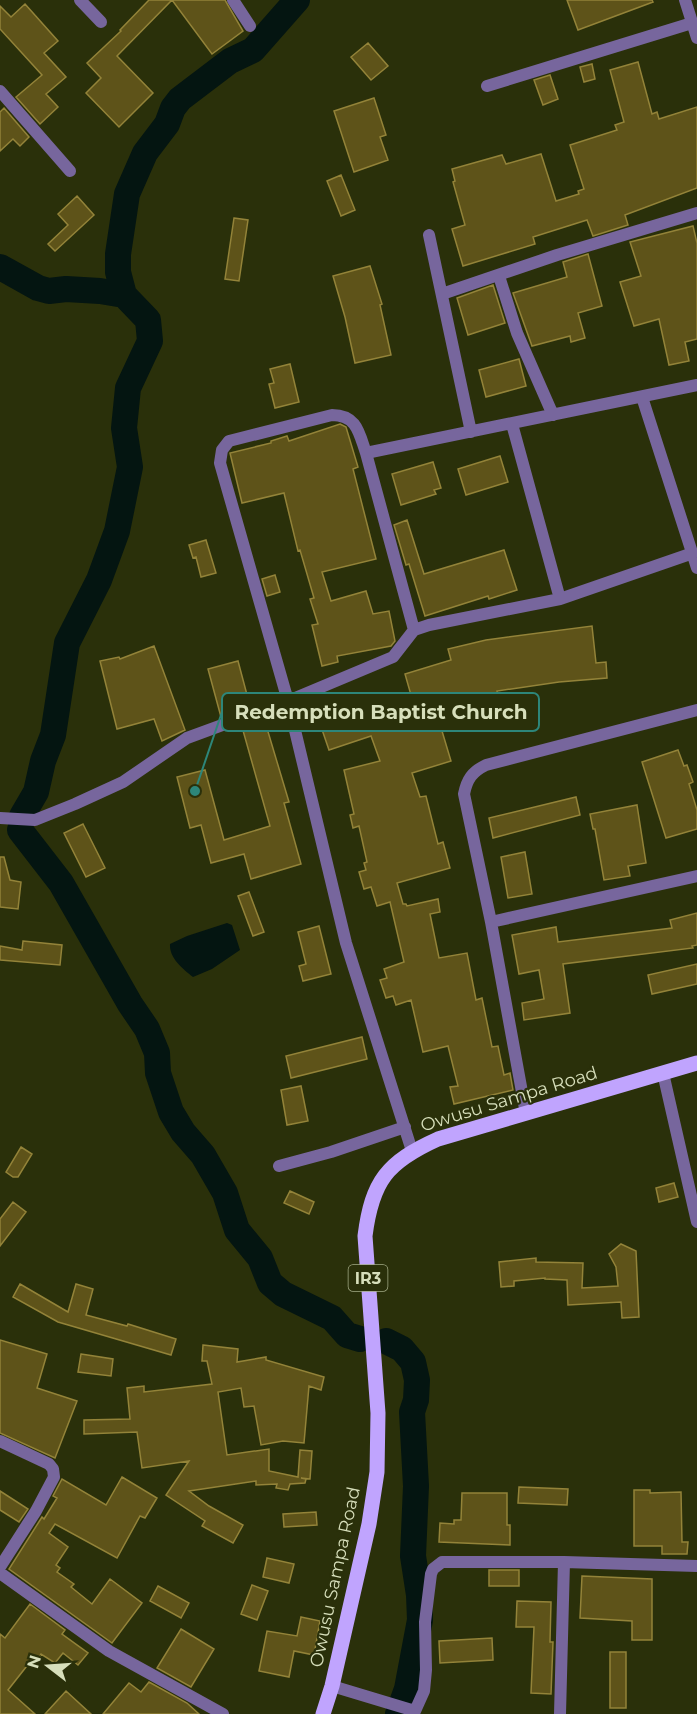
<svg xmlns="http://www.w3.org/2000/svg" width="697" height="1714" viewBox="0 0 697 1714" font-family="Montserrat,sans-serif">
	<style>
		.water { fill: #041511 }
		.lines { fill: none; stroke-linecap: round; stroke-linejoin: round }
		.river { stroke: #041511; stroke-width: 26 }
		.building { fill: #5e5319; stroke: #938339; stroke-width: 1.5 }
		.street { stroke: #77669d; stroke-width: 12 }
		.primary { stroke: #c0a4fe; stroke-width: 15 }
		.labels { text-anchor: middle; stroke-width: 4.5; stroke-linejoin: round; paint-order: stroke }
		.shield { fill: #2a300a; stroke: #a3aa86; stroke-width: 1.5 }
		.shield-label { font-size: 16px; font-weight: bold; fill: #d7dfbb }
		.street-label { font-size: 18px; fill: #d7dfbb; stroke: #2a300a }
		.leader { fill: none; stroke: #2d867a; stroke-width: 2 }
		.callout-dot { fill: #2d867a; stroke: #2a300a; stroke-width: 2 }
		.callout { fill: #2a300a; stroke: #2d867a; stroke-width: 2 }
		.callout-label { font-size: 20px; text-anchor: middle; font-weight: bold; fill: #d7dfbb }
	</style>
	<rect width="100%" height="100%" fill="#2a300a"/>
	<!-- water -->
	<path class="water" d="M227,923L232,925L240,950L212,969L193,977C183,969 169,958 170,944L187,936Z"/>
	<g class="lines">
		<!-- river -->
		<path class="river" d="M0,267L38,288L49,291L66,289L100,291L124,295L148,320L150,341L128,388L124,428L130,467L117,531L99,580L67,643L53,735L43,761L36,792L22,816
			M124,295L118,272V254L127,194L145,153L167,124L173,108L180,99L230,61L253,50L297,0
			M20,830L61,883L130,1004L147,1029L157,1053L158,1073L171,1112L183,1132L203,1155L225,1193L237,1230L260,1258L270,1283L283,1294L332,1318L347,1335L360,1339
			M386,1341L402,1349L413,1362L417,1380L416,1400L412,1412L416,1486L413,1556L419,1595L420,1620L407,1689L398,1714"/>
	</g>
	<!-- building -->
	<path class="building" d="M149,0H172L117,56L153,93L119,127L86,93L101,78L87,63L121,31L120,30Z
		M172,0H225L243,31L212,54Z
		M567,0H652L653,2L578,30Z
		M25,4L58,41L44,53L66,77L46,94L58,107L40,124L16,97L42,75L0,29V6L11,17Z
		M368,43L388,66L371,80L351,57Z
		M638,62L652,114L657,112L659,119L697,107V188L625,215L628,225L593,236L587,220L533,237L535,244L463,266L452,229L465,225L453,182L455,181L452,169L502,155L506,164L541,154L556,201L579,194L578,191L584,189L570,145L617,130L615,125L624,122L610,70Z
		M592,64L595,79L584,82L580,67Z
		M550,75L558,99L543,105L534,80Z
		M374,98L386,135L380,137L388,160L354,172L334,111Z
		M4,108L29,137L20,146L13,139L0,151V112Z
		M341,175L355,210L341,216L327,181Z
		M77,196L94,215L55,251L48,244L68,225L58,214Z
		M234,218L248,220L239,281L225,279Z
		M693,226L697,243V339L685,342L689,361L669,365L659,319L634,326L620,282L641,276L630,242Z
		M588,254L602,306L578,313L585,338L571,342L570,336L532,346L513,293L567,277L563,262Z
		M370,266L382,304L380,305L391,355L355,363L345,317L333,276Z
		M493,285L505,323L468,335L457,298Z
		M519,359L526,386L486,397L479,370Z
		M290,364L299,402L275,408L269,384L274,383L270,369Z
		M340,424L346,427L358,467L353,469L376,559L322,572L331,601L366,591L373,614L389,611L395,641L391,646L337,656L338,662L322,666L312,625L318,624L310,599L314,598L300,550L298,551L284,493L242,503L230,453L271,443V441L287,436L289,441Z
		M500,456L508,482L466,495L458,469Z
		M433,462L441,488L434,490L436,494L401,505L392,474Z
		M407,520L424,574L504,550L517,590L489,599L488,596L425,616L409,564L406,565L394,525Z
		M206,540L216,573L201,577L196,557L193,558L189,545Z
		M275,575L280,592L267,596L262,579Z
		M592,626L596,663L606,662L607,678L559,682L497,691L503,715L475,721L474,714H469L439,721L451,761L412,773L420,797L426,796L438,844L443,842L450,868L397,883L403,904H406L407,906L438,899L440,912L430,914L439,958L467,953L476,1000L482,998L492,1047L498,1046L504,1075L510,1073L513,1090L454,1104L450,1087L458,1086L448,1046L423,1052L411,1000L396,1005L393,996L386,998L380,980L387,978L384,969L404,962L390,902L377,906L371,887L364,889L359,872L366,870L364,863L367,862L359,826L353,828L350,815L354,814L344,770L380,761L371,736L329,750L316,712L350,701L354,711L374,705L373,702L385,699L386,702L411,695L405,674L451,660L448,649L486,640Z
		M154,646L185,730L162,741L154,719L117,729L100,661L119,657L120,659Z
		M238,661L250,706L221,717L208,669Z
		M254,722L256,728L266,725L289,802L284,803L301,864L251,879L244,854L211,863L201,825L190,828L177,777L205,770L224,840L270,826L242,727Z
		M678,750L684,766L687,765L693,782L689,784L697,810V829L666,838L642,762Z
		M576,797L580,815L493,838L489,818Z
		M637,805L646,863L628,866L630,876L604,880L595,829H593L590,814Z
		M83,824L105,868L86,877L64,833Z
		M525,852L532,894L508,898L501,857Z
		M0,857H4L10,880L21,882L18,909L0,907Z
		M249,892L264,932L253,936L238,896Z
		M697,913V945L692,946L693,948L563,964L570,1013L524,1020L522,1003L544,999L539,970L519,974L512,935L556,927L558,942L672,928L670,920Z
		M319,926L331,974L303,981L299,966L306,964L298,932Z
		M23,941L62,945L60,965L0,960V946L22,950Z
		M697,964V984L652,994L648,975Z
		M362,1037L367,1059L291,1078L286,1056Z
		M301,1086L308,1121L287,1125L281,1090Z
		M21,1147L32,1154L18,1177H13L6,1172Z
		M674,1183L678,1197L659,1202L656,1188Z
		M290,1191L314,1202L309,1214L284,1203Z
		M13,1202L26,1212L0,1246V1219Z
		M621,1244L636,1251L639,1317L622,1318L621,1302L568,1305L567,1280L545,1279V1278L514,1281V1286L501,1287L499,1262L536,1258V1262L583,1263L582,1288L618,1286L616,1267L609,1254Z
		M20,1284L68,1312L76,1284L93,1289L86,1315L127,1326L128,1324L176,1339L171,1355L58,1322L13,1297Z
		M0,1340L47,1354L37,1388L77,1401L55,1458L0,1433Z
		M203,1345L238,1349L237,1362L266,1357V1360L324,1377L321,1390L309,1386L304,1443L283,1441L261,1445L254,1406L244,1407L241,1388L218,1392L227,1455L269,1449V1471L298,1477L300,1450L312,1451L310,1479L301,1478L306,1479L305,1483L290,1484L288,1490L276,1488L277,1484L256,1485V1481L189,1491L209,1506L243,1525L233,1543L202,1526L205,1521L166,1495L189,1461L142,1468L137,1432L84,1434V1420L130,1419L127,1388L144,1386V1392L212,1384L207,1361H202Z
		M81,1354L113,1359L111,1376L78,1372Z
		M122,1477L157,1498L145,1518L140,1516L117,1558L55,1524L49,1533L68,1547L56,1565L60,1568L57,1572L74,1584L71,1587L92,1604L110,1579L142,1603L112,1643L9,1569L42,1517L44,1519L57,1498L53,1496L62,1479L106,1505Z
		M519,1487L568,1489L567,1505L518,1503Z
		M634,1490H650V1493L681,1492L682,1542H688L687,1554H662V1546H634Z
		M0,1491L28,1509L19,1522L0,1510Z
		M462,1493H507V1525H510V1545L439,1542L440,1523L454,1524V1520H461Z
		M316,1512L317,1525L284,1527L283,1514Z
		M267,1558L294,1564L289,1583L263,1577Z
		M489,1570H519V1586H489Z
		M582,1576L652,1579V1640H632V1621L580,1618Z
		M252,1585L268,1591L257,1620L241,1614Z
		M158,1586L189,1603L181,1618L150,1601Z
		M517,1601L551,1602L550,1642H553L551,1694L531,1693L534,1627H516Z
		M30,1604L65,1630L62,1634L88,1653L78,1665L63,1653L55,1663L41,1654L38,1659L34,1657L8,1690L35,1714H0V1634L5,1638Z
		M301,1617L320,1621L314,1655L294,1651L289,1677L259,1671L267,1631L297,1636Z
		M181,1629L214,1649L191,1687L157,1668Z
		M492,1638L493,1660L440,1663L439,1641Z
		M610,1652H626V1708H610Z
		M149,1682L187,1703L199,1714H103L129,1683L141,1692Z
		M66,1691L91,1714H45Z"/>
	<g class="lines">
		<!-- street -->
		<path class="street" d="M80,0L101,22
			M233,0L250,26
			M685,0L697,38
			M487,86L692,23
			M0,91L70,171
			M429,235L471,432
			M499,276L517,333L553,415
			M442,294L557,255L697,213
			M642,397L697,568
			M512,424L560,599
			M366,453L697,385
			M0,818L35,820L75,804L123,782L187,738L288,701L393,657L414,630L429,625L560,599L693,553
			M491,922L697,876
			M663,1073L697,1222
			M526,1114L491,922L464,794C467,779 472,772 486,765L697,710
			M412,1151L346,943L288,701L220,463L222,450L229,441L332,415C357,415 359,433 366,453L414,630
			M279,1166L331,1152L405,1127
			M0,1441L49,1464L53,1469L54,1477L36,1511L0,1567
			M0,1573L109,1651L223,1714
			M332,1686L415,1711L424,1691L426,1670L425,1622L431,1574L433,1569L442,1562H564L697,1566
			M560,1714L564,1562"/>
		<!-- primary -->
		<path class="primary" d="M323,1714L332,1686L369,1524L377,1472L378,1413L365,1236C372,1181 387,1162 438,1139L697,1063"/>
	</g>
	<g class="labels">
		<!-- shield labels -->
		<rect class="shield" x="348.5" y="1265" width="39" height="26" rx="4.5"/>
		<g class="shield-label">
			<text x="368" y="1284">IR3</text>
		</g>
		<!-- street labels -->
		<g class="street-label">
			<text transform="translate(509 1099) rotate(-17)" y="6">Owusu Sampa Road</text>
			<text transform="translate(335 1577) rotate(-78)" y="6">Owusu Sampa Road</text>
		</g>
	</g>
	<!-- callouts -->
	<path class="leader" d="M195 791L222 712"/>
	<circle class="callout-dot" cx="195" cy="791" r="6"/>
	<rect class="callout" x="222" y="693" width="317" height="38" rx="6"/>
	<g class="callout-label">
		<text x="381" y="719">Redemption Baptist Church</text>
	</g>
	<!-- north arrow -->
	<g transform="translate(48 1666) rotate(287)" stroke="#2a300a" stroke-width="4.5" paint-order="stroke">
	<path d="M0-4.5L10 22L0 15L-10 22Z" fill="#d7dfbb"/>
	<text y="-9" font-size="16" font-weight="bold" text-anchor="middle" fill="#d7dfbb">N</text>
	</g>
</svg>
